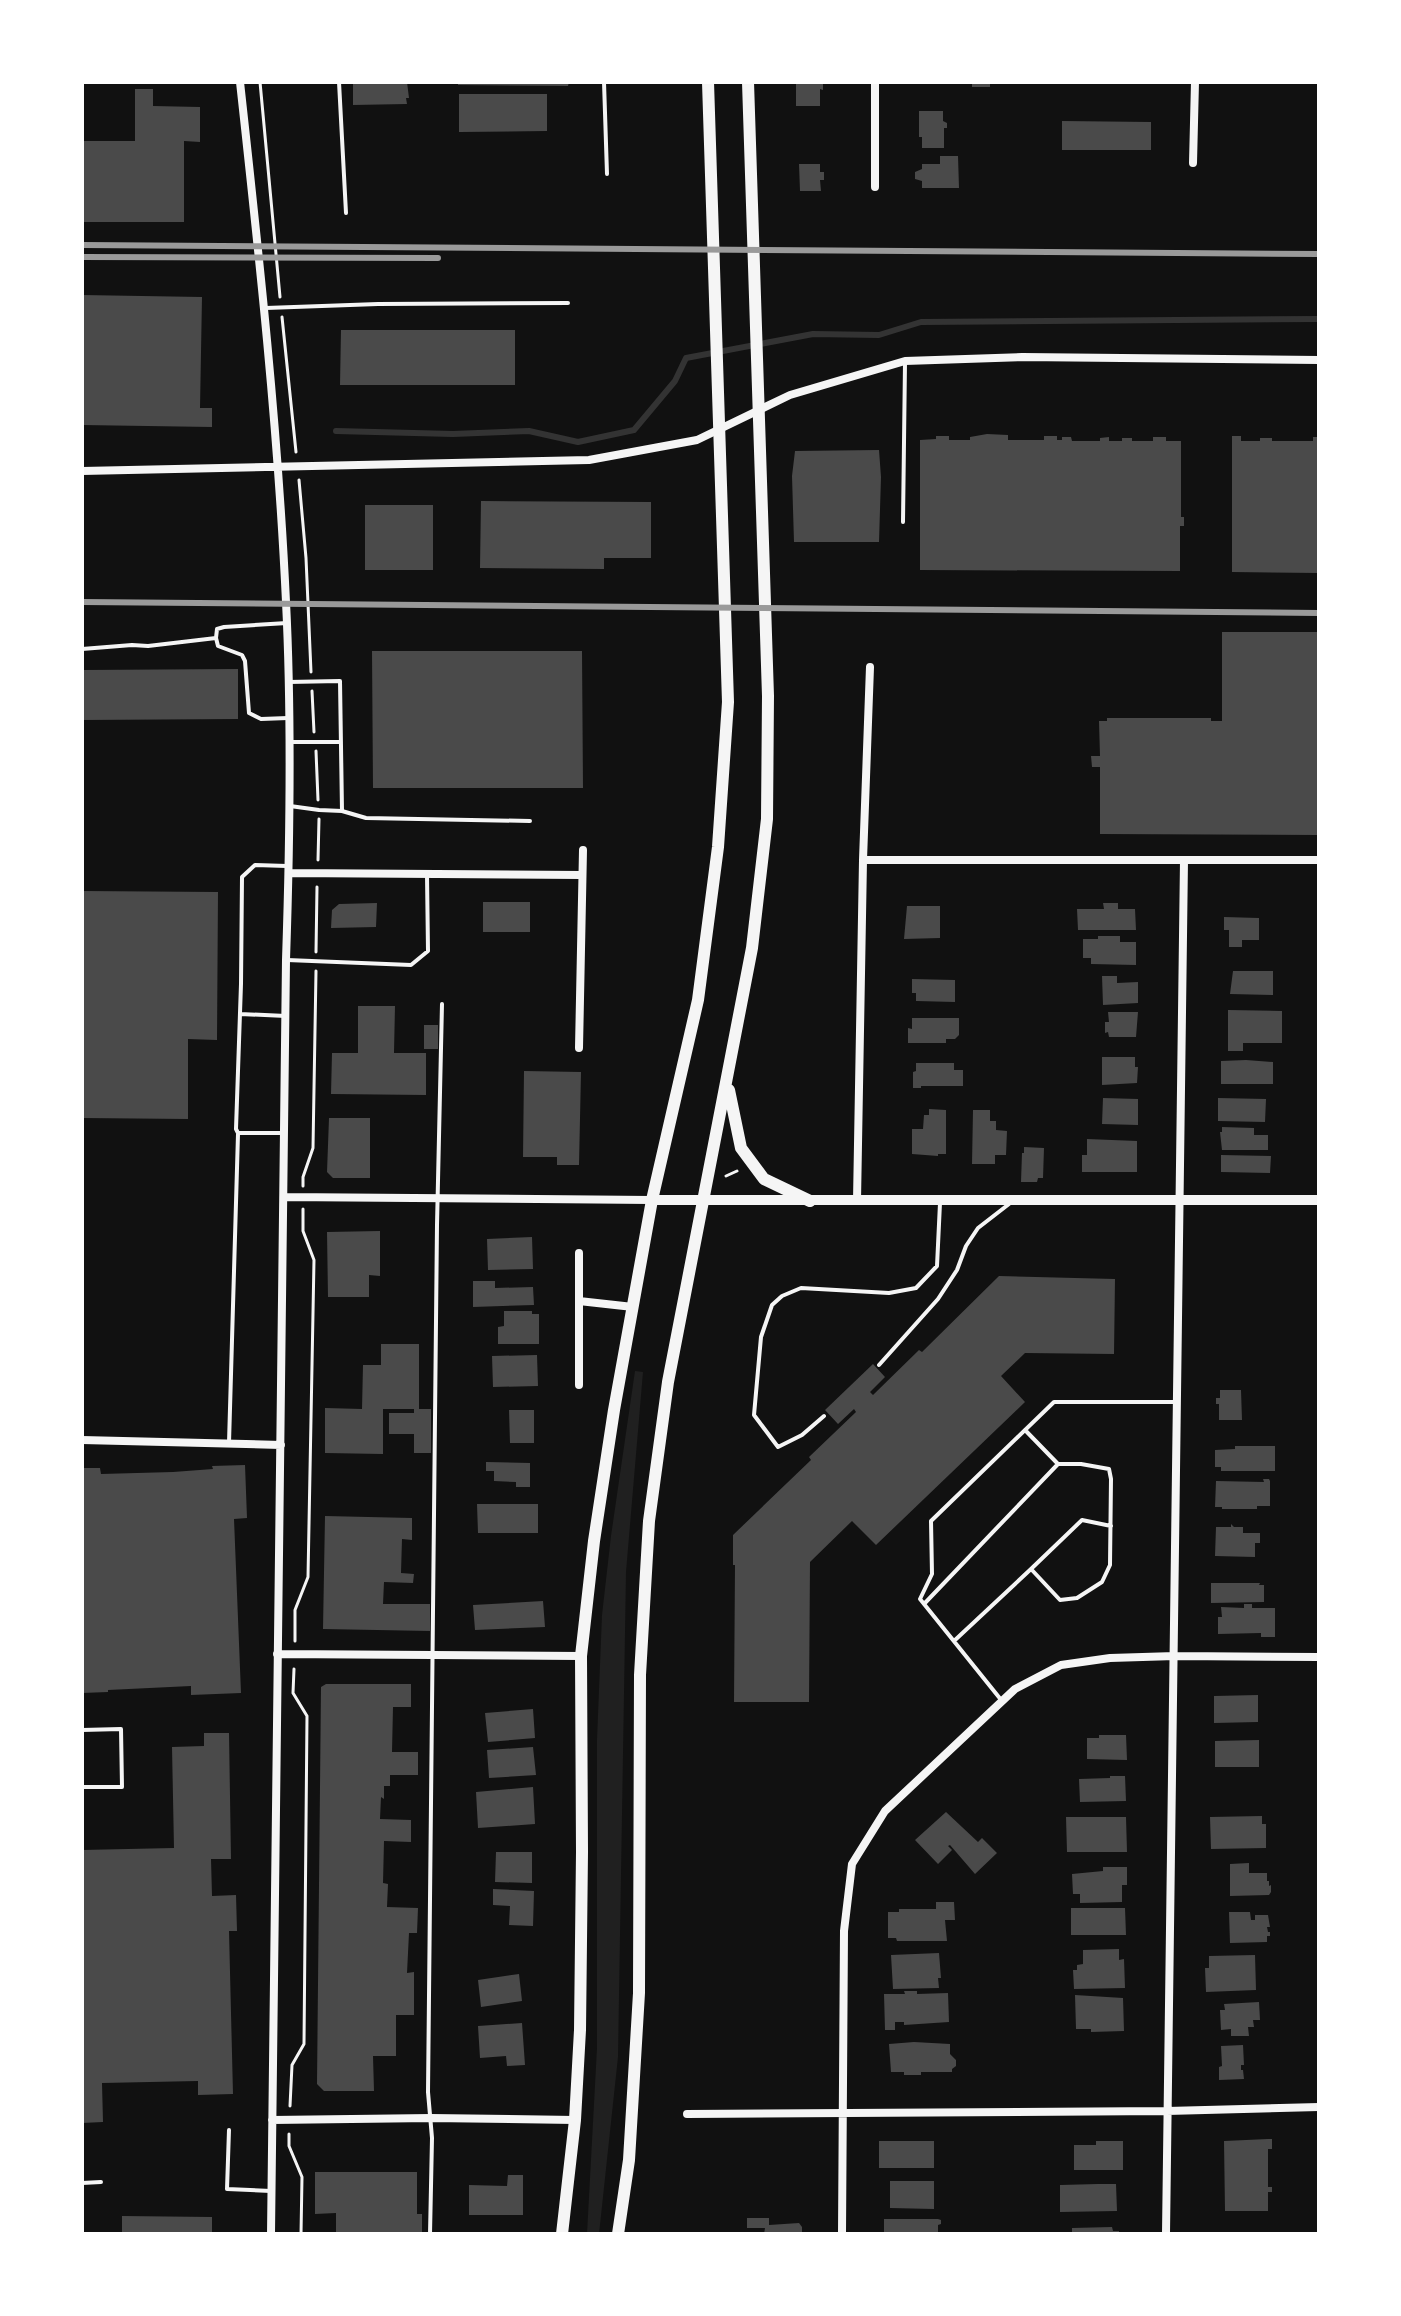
<svg xmlns="http://www.w3.org/2000/svg" width="1401" height="2316" viewBox="0 0 1401 2316" font-family="'Sofia Sans Condensed',sans-serif">
	<style>
		.green { fill: #202020 }
		.lines { fill: none; stroke-linecap: round; stroke-linejoin: round }
		.stream { stroke: #333; stroke-width: 6 }
		.building { fill: #4a4a4a }
		.path { stroke: #f5f5f5; stroke-width: 3 }
		.service { stroke: #f5f5f5; stroke-width: 4 }
		.minor { stroke: #f5f5f5; stroke-width: 8 }
		.tertiary { stroke: #f5f5f5; stroke-width: 10 }
		.primary { stroke: #f5f5f5; stroke-width: 12 }
		.rail { stroke: #9a9a9a; stroke-width: 6 }
	</style>
	<rect width="100%" height="100%" fill="#111"/>
	<!-- green -->
	<path class="green" d="M635,1371L643,1372L626,1572L618,2057L599,2234H587L597,2048V1740L602,1615L611,1536Z"/>
	<g class="lines">
		<!-- stream -->
		<path class="stream" d="M336,431L453,434L529,431L578,442L634,430L675,381L686,358L813,334L879,335L921,322L1319,319"/>
	</g>
	<!-- building -->
	<path class="building" d="M353,82H407L409,98H406L407,104L353,105Z
		M458,82H569L568,86L458,85Z
		M796,82H823V90L820,89V106H796Z
		M972,82H990V87H972Z
		M135,89H153V106L200,107V142L184,141V222H82V141H135Z
		M459,94H547V131L459,132Z
		M919,111H943V121L947,123V128H944V148H922V137H919Z
		M1062,121L1151,122V150H1062Z
		M940,156H958L959,188H922V181L915,179V172L922,169V164H940Z
		M799,164H820V172H824V180H820L821,191H800Z
		M82,295L202,297L200,408H212V427L82,425Z
		M341,330H515V385H340Z
		M987,434L1008,435V440H1044V436H1057V440H1062V437H1071L1072,441H1100V438L1109,437V441H1122V438H1132V441H1153V437H1166V441H1181V517H1184V526H1180V571L920,570V440L936,439V436H949V440H970V437Z
		M1232,436H1241V441H1260V438H1272V441H1313V437H1319V573L1232,572Z
		M879,450L881,477L879,542H794L792,476L795,451Z
		M481,501L651,502V558H604V569L480,568Z
		M365,505H433V570H365Z
		M1222,632H1319V835L1100,834V767H1092L1091,756H1100L1099,721H1107V718H1211V721H1222Z
		M372,651H582L583,788H373Z
		M238,669V719L82,720V670Z
		M82,891L218,892L217,1040L188,1039V1119L82,1118Z
		M483,902H530V932H483Z
		M377,903L376,927L331,928L332,910L339,904Z
		M1103,903H1118V909H1135L1136,930H1078L1077,909H1104Z
		M907,906H940V938L904,939Z
		M1224,917L1259,918V940H1242V947H1229V930H1224Z
		M1098,936H1120V942H1136V965L1091,964V958H1083V939H1098Z
		M1233,971H1273V995L1230,994Z
		M1102,976H1117V983L1138,982V1003L1103,1005Z
		M912,979L955,980V1002L916,1001V993H912Z
		M358,1006H395L394,1053H426V1095L331,1094L332,1053H358Z
		M1228,1010L1282,1011V1043H1243V1051H1228Z
		M1108,1012H1138L1136,1037H1109L1108,1032L1105,1033V1022H1109Z
		M912,1018H959V1035L955,1039H946V1043H908V1028L912,1029Z
		M424,1025H438V1049H424Z
		M1102,1057H1135V1067H1138L1137,1083L1102,1085Z
		M1246,1060L1273,1062V1084H1221V1061Z
		M916,1063H954V1070H963V1086H921V1088H913V1072L916,1071Z
		M524,1071L581,1072L579,1165H557V1157H523Z
		M1103,1098L1138,1099V1125L1102,1124Z
		M1218,1098L1266,1099L1265,1122L1218,1121Z
		M929,1109L946,1110V1154H938V1156L912,1154V1129H923L924,1115H929Z
		M973,1110H990V1121H996V1130L1007,1131L1006,1155H995V1164H972Z
		M329,1118H370V1178H333L327,1172Z
		M1222,1127L1254,1128V1135H1268V1150H1222L1220,1132H1222Z
		M1087,1139L1137,1141V1172H1082V1155H1087Z
		M1024,1147L1044,1148L1043,1178H1038L1037,1182H1021L1022,1153H1024Z
		M1221,1155L1271,1156L1270,1173L1221,1172Z
		M380,1231V1276L369,1275V1297H328L327,1232Z
		M532,1237L533,1269L488,1270L487,1239Z
		M999,1276L1115,1279L1114,1354L1025,1353L1001,1376L1025,1402L876,1545L852,1521L810,1562L809,1702H734L735,1565H733V1535L811,1460L809,1457L856,1412L854,1409L838,1424L825,1410L873,1364L885,1377L870,1392L873,1395L919,1350L922,1352Z
		M473,1281H495V1288L533,1287L534,1305L473,1307Z
		M504,1311H532V1314H539V1344H498V1327L504,1326Z
		M381,1344H419V1409H431V1453H414V1434H389V1413H414V1409H383V1454L325,1453V1408L362,1409L363,1365H381Z
		M537,1355L538,1386L493,1387L492,1356Z
		M1220,1390H1241L1242,1420H1219V1404H1216V1398H1220Z
		M509,1410H534V1443H510Z
		M1235,1446H1275V1471H1221V1467H1215V1450L1235,1449Z
		M486,1462L530,1463V1487H516V1482L494,1481V1471H486Z
		M245,1465L247,1518L234,1519L241,1693L191,1695V1686L108,1690V1692L82,1693V1468H100L101,1474L173,1472L213,1469L212,1466Z
		M1263,1479H1269L1270,1481V1506H1257V1509H1222V1507H1215L1216,1481L1264,1482Z
		M477,1504H538V1533H478Z
		M325,1516L412,1518V1540L402,1539L401,1573L414,1574L413,1583L384,1582L383,1604H430V1631L323,1629Z
		M1231,1524L1234,1527H1243V1533H1260V1543H1255V1557L1215,1556L1216,1527H1231Z
		M1211,1583H1260L1259,1585H1264V1602L1211,1603Z
		M543,1601L545,1627L475,1630L473,1605Z
		M1244,1604H1252V1608H1275V1637H1261V1633L1218,1634V1617H1222L1221,1607L1244,1608Z
		M326,1684H411V1707H393L392,1752H418V1775H390V1786H384V1799L381,1797L380,1819L411,1820V1842L384,1841L383,1883L388,1884L387,1907L418,1908L417,1933H409L407,1973L414,1972V2015H396V2056H373L374,2091H324L317,2084L321,1687Z
		M1258,1695V1722L1214,1723V1696Z
		M533,1709L535,1738L488,1742L485,1713Z
		M204,1733H229L231,1859H211L212,1896L236,1895L237,1931H229L233,2094L198,2095V2081L102,2083L103,2122L82,2123V1850L174,1848L172,1747L204,1746Z
		M1099,1735H1126L1127,1760L1087,1759V1738H1099Z
		M1259,1740V1767H1215V1741Z
		M533,1747L536,1775L489,1778L487,1750Z
		M1110,1776H1125L1126,1801L1080,1802L1079,1779L1110,1778Z
		M533,1787L535,1824L478,1828L476,1792Z
		M946,1812L978,1842L982,1838L997,1853L975,1874L950,1845L948,1846L952,1850L938,1864L915,1840Z
		M1262,1816V1824H1266V1848L1211,1849L1210,1817Z
		M1066,1817H1126L1127,1852H1067Z
		M496,1852H532V1883L495,1882Z
		M1249,1863V1873H1267V1881H1269V1886L1271,1885V1892L1269,1895L1230,1896V1864Z
		M1103,1867H1127V1885H1122V1902L1080,1903V1894H1073L1072,1874L1103,1871Z
		M493,1889L534,1891L533,1926L509,1925L510,1906L493,1905Z
		M936,1902H954L955,1920H945L947,1941H897L896,1938H888V1912H899V1909H936Z
		M1071,1908H1125L1126,1935H1071Z
		M1229,1912H1250L1251,1920H1255V1915H1268L1270,1927H1267L1268,1932H1270V1936H1267V1942L1230,1943Z
		M1119,1949V1960L1124,1959L1125,1988L1074,1989L1073,1970H1077V1965L1083,1964V1950Z
		M939,1953L941,1978H938L939,1988L893,1989L891,1955Z
		M1255,1955L1256,1990L1206,1992L1205,1968H1209V1956Z
		M519,1974L522,2001L481,2007L478,1980Z
		M904,1991H917V1994L948,1993L949,2022L904,2025V2022H895V2030H885L884,1994H905Z
		M1075,1995L1123,1998L1124,2031L1091,2032V2029H1076Z
		M1259,2002L1260,2020H1253L1254,2027H1248L1249,2036H1231V2029L1221,2030L1220,2010H1225L1224,2004Z
		M522,2023L525,2065L507,2066L506,2056L480,2058L478,2026Z
		M914,2042L950,2044V2054L956,2060V2066L952,2069V2072H921V2075H904V2072H891L889,2044Z
		M1243,2045L1244,2065H1241V2070H1243L1244,2079L1219,2080V2067L1222,2066L1221,2046Z
		M1268,2139H1272V2149H1268V2187H1272V2192H1268V2211H1225L1224,2141Z
		M879,2141H934V2168H879Z
		M1096,2141H1123V2170H1074V2145H1096Z
		M315,2172H417V2214H422V2234H336V2213L315,2214Z
		M508,2175H523V2215H469V2185L507,2186Z
		M890,2181H934V2209L890,2208Z
		M1098,2184H1116L1117,2211L1060,2212V2185Z
		M122,2216L212,2217V2234H122Z
		M747,2218H769V2225L799,2223L802,2227V2234H764L765,2228H747Z
		M884,2219H938L941,2220V2224L938,2225V2234H884Z
		M1112,2227L1113,2231H1119V2234H1072V2228Z"/>
	<g class="lines">
		<!-- path -->
		<path class="path" d="M260,82L280,297
			M282,317L296,452
			M299,480L306,558L311,672
			M312,691L314,732
			M316,751L318,800
			M318,860L319,819
			M316,952L317,887
			M726,1176L737,1171
			M303,1186V1177L313,1148L316,971
			M295,1641V1610L308,1577L314,1260L303,1231V1209
			M290,2106L292,2065L304,2044L307,1716L293,1693L294,1669
			M289,2134V2146L302,2177L301,2234"/>
		<!-- service -->
		<path class="service" d="M339,82L346,213
			M604,82L607,174
			M266,308L378,304L568,303
			M903,522L905,363
			M287,623L224,627L217,629L216,638L218,646L242,655L245,661L249,713L261,719L288,718
			M82,649L132,645L148,646L216,638
			M288,682L340,681L342,811L319,810L290,806
			M292,742H341
			M342,811L366,818L530,821
			M287,960L411,965L428,951L427,875
			M240,1014L286,1016
			M283,1133H238L236,1129L241,984L242,877L255,865L287,866
			M879,1365L938,1299L957,1270L966,1246L978,1228L1009,1204
			M824,1416L802,1435L778,1447L754,1415L761,1337L772,1305L782,1296L801,1288L889,1293L916,1288L937,1266L940,1203
			M229,1443L238,1134
			M1031,1569L1082,1520L1111,1526
			M924,1604L1058,1464
			M954,1641L1031,1569L1060,1600L1077,1598L1102,1582L1110,1565L1111,1479L1109,1469L1081,1464H1058L1025,1430
			M1002,1701L920,1599L932,1574L931,1521L1054,1402H1177
			M82,1730L121,1729L122,1787H82
			M229,2130L227,2189L271,2191
			M82,2183L101,2182
			M430,2234L432,2138L428,2092L437,1225L442,1004"/>
		<!-- minor -->
		<path class="minor" d="M240,82C259,255 278,428 286,602C292,721 290,841 286,960L271,2234
			M1193,163L1195,82
			M875,187V82
			M82,471L589,460L697,440L790,395L905,361L1022,357L1319,360
			M863,860H1319
			M289,873L582,875
			M579,1048L583,850
			M284,1197L652,1200
			M857,1201L863,860L870,667
			M579,1253V1385
			M579,1301L633,1307
			M82,1440L281,1445
			M277,1654L581,1656
			M687,2114L1167,2111L1319,2107
			M272,2120L431,2118L575,2120
			M842,2234L844,1931L852,1864L885,1811L1015,1689L1061,1665L1110,1658L1175,1656L1319,1657
			M1166,2234L1184,860"/>
		<!-- tertiary -->
		<path class="tertiary" d="M652,1200H1319"/>
		<!-- primary -->
		<path class="primary" d="M729,1090L741,1148L764,1179L810,1201
			M562,2234L575,2120L580,2030L582,1852L581,1656L594,1541L614,1410L652,1200L698,1000L718,847L728,702L708,82
			M618,2234L629,2160L639,1993L640,1675L649,1521L668,1382L752,948L767,819L768,696L748,82"/>
		<!-- rail -->
		<path class="rail" d="M82,245L1319,254
			M82,257L438,258
			M82,602L1319,613"/>
	</g>
	<!-- border -->
	<rect width="1401" height="2316" fill="none" stroke="#ffffff" stroke-width="168"/>
</svg>
